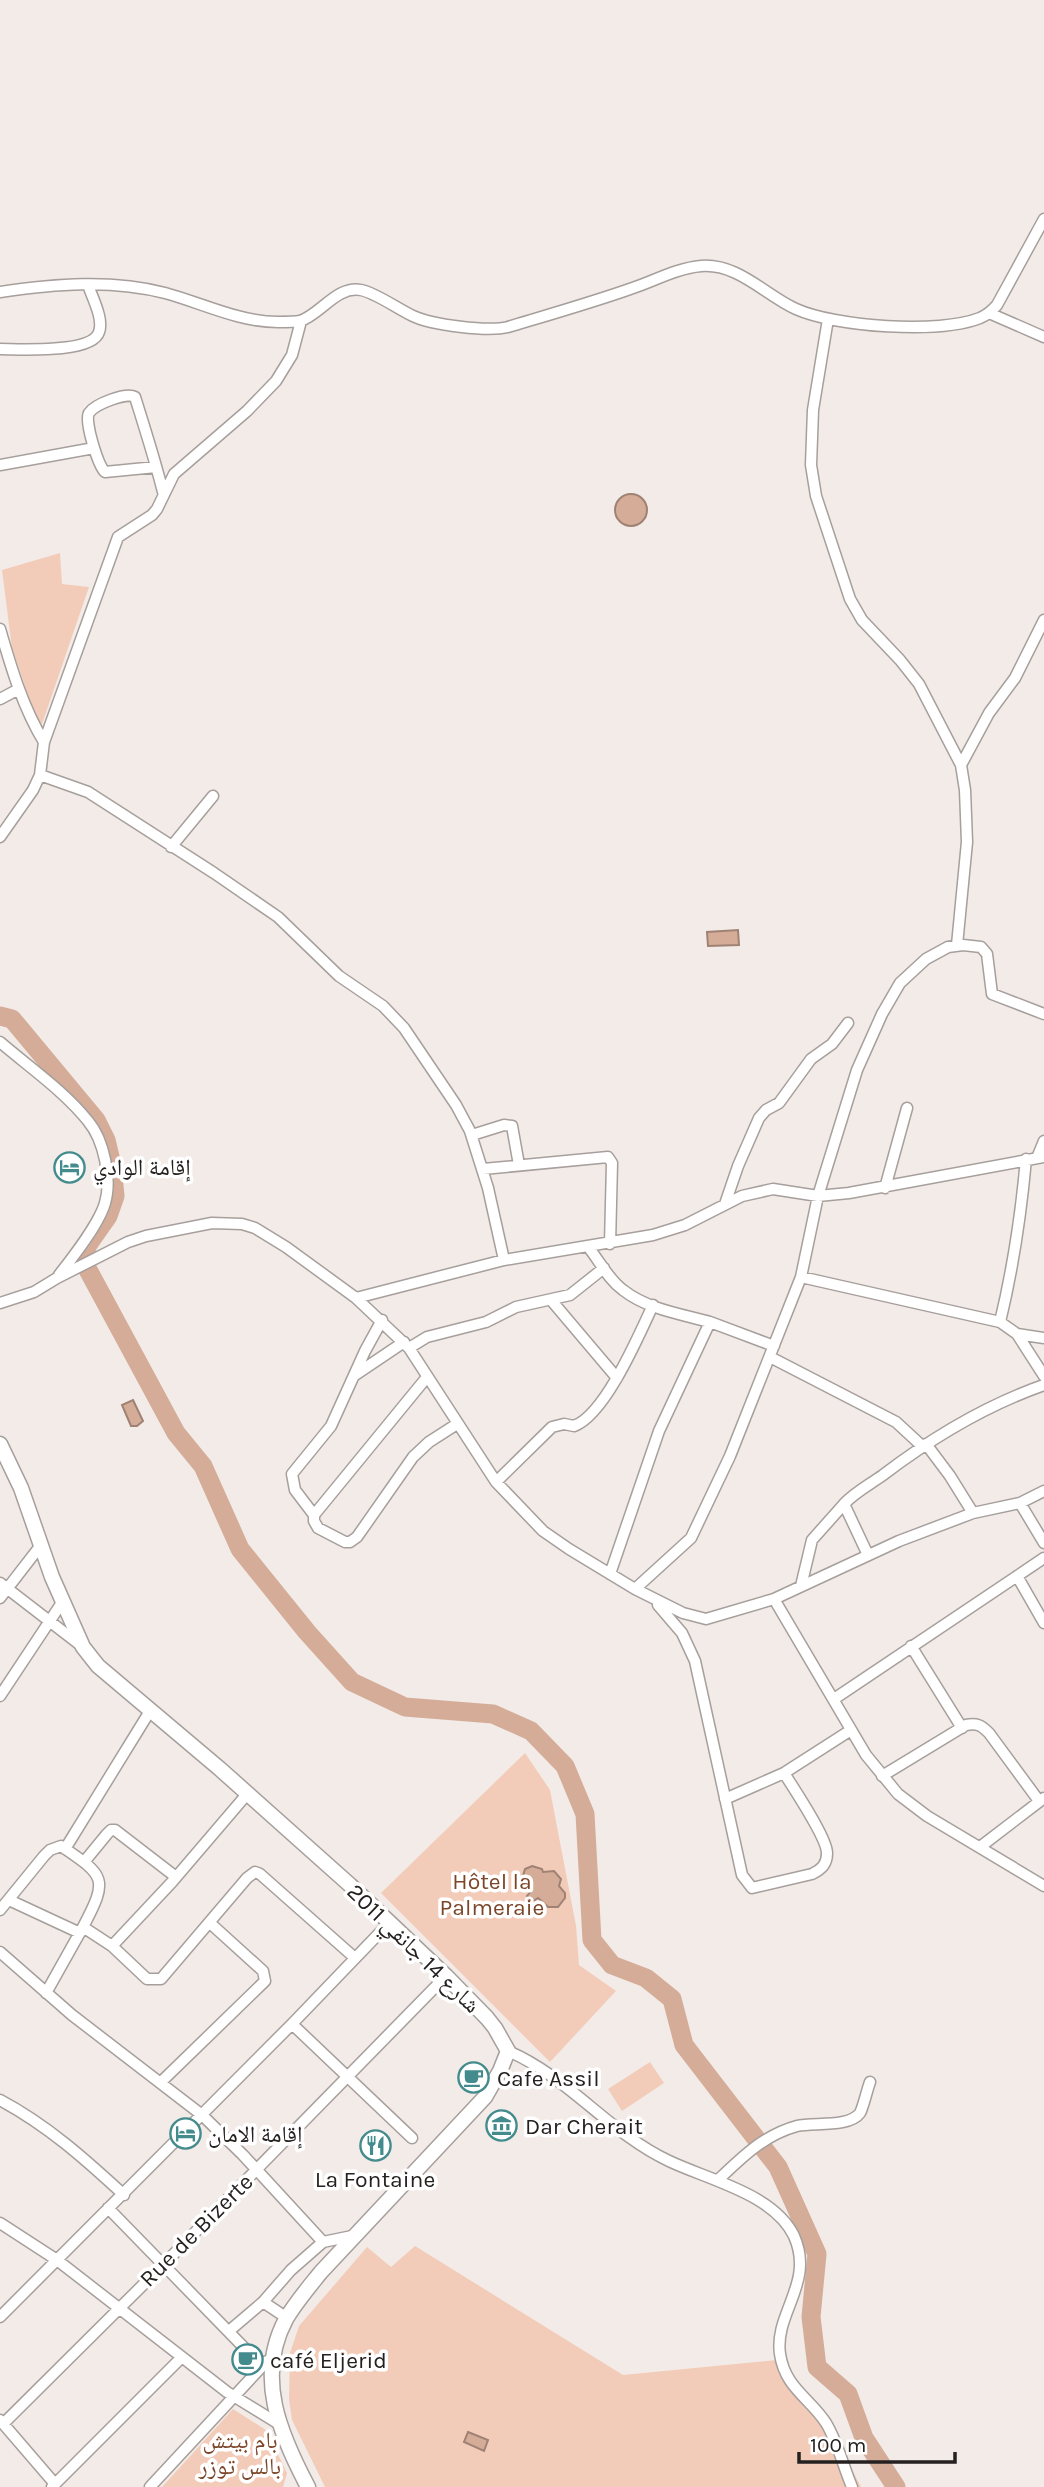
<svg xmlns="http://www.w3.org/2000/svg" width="1044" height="2487" viewBox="0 0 1044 2487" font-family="Karla,'Noto Naskh Arabic',sans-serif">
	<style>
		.green { fill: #f3ccb9 }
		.water { fill: #d4ac98; stroke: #9f8274; stroke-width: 2 }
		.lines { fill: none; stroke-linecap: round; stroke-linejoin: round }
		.river { stroke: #d4ac98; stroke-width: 19 }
		.minor-casing { stroke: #a69f9c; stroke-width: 13 }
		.major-casing { stroke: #a69f9c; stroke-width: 17 }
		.minor { stroke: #fff; stroke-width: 10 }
		.major { stroke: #fff; stroke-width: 14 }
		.labels { text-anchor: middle; stroke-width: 7; stroke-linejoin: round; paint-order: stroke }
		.poi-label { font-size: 23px; fill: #242120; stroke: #fff; text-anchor: start }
		.park-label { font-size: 23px; fill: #7b4528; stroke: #fff }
		.street-label { font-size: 23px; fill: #242120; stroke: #fff }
	</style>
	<rect width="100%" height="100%" fill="#f2ebe7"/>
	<!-- green -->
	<path class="green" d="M60,553L62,584L89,587L42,724L36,719L12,648L2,570Z
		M525,1753L550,1790L576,1926L579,1965L616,1991L550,2062L381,1893Z
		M650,2062L664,2083L622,2111L608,2089Z
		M415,2246L623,2375L787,2359L788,2370L837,2441L861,2487H325L292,2420L289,2399L290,2353L299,2326L367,2247L391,2267Z
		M233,2409L266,2430L287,2473L283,2487H162Z"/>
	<!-- water -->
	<path class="water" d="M615 510a16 16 0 1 1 32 0a16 16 0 1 1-32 0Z
		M738,930L739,945L708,946L707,932Z
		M133,1400L143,1421L137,1426H131L122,1405Z
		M532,1866L542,1869L543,1872L554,1871L561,1879L559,1886L565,1893V1898L558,1907H548L538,1898L532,1902L527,1896L531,1891L525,1886L522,1879L525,1869Z
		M468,2432L488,2440L484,2451L464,2442Z"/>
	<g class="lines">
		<!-- river -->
		<path class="river" d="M0,1016L12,1019L96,1120L106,1140L112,1165L115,1196L108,1216L87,1246L85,1257L87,1268L176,1433L203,1466L240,1549L307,1632L352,1682L405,1707L493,1714L531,1731L565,1766L585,1814L592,1940L612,1965L646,1978L672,1999L684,2045L778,2167L817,2254L811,2317L817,2367L848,2394L864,2438L896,2487"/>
		<defs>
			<path id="minor" d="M0,292C54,284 112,279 165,293C202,303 239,322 278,322C285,322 294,322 300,321C320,315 337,285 361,290C376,293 398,309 413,316C432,325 488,332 508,327C548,315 590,303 630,289C652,282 677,268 701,266C738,263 765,295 796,309C836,327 939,334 980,318C987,315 992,311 997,305L1044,219
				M989,313L1044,337
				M828,319L813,410L811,465L816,496L850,599L862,620L900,660L919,684L961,765L965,790L967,842L957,945
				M0,349C19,349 92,354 99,332C104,319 92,297 88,285
				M0,465L94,448
				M156,467L105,472C98,465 84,421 89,413C95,404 126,392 135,397C145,429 155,460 163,492
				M0,629C11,667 23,708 44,742
				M0,699L19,689
				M961,765L989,713L1015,678L1044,620
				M40,775L88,792L214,873L278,917L339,976L383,1006L404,1028L456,1105L470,1131L488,1188L504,1260
				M0,837L33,790L40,775L44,742L118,537L152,515L157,509L174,474L247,411L276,381L292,355L301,321
				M171,847L213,796
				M0,1042C29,1067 64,1091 88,1121C104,1140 112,1179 105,1203C99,1224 73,1257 59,1275
				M472,1135L504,1125L512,1126L519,1165
				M1037,1158L1044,1141
				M483,1169L608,1157L612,1163L610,1244
				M885,1188L907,1108
				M725,1204L738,1166L759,1118L766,1110L779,1103L811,1059L832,1044L848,1023
				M589,1248C600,1262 609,1280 623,1290C647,1309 681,1314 710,1322
				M801,1277L1000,1322L1017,1334L1044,1376
				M356,1298L504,1260L653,1235L685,1225L742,1196L773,1189L818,1196L849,1193L1044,1157
				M551,1300L617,1378
				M0,1303L34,1292L57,1278L128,1242L146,1236L212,1223L242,1224L255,1228L286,1247L356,1298L409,1348L496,1482L543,1531L569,1549L635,1589L683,1613L706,1619L774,1599L899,1541L973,1513L1020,1503L1044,1491
				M382,1320L365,1351L331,1426L292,1474L295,1490L314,1515V1521L318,1528L345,1542H350L357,1537L413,1457L429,1442L457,1424
				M1000,1322C1013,1268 1021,1215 1026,1159
				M1017,1334L1044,1338
				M409,1348L427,1337L486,1322L516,1307L570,1295L604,1268
				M770,1357L896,1422L922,1446
				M355,1375L404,1342
				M926,1444L950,1476L973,1513
				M496,1482L552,1427L564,1424L574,1426C605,1415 639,1335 653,1305
				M1020,1503L1044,1543
				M844,1504C855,1492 869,1485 883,1475C933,1437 984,1406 1044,1385
				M314,1515L427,1377
				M610,1574L659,1431L710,1322L774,1346
				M1017,1576L1044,1623
				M0,1583L83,1647
				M801,1586L812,1540L844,1504L868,1555
				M635,1589L691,1538L730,1456L801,1277L818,1196L857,1070L882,1014L900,983L926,959L948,947L963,945L981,947L987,954L992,994L1044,1014
				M0,1598L41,1545
				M774,1599L866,1755L898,1794L927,1816L1044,1886
				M658,1605L682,1633L695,1661L742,1875L752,1888L812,1874C822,1869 827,1864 827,1853C827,1838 794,1789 784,1773
				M911,1646L962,1728
				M0,1696L63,1601
				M834,1699L1044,1558
				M882,1776L966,1725C977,1723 981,1725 989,1733L1039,1801
				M248,1793L172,1882L112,1946L147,1979H161L247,1878L255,1872L260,1874L355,1958
				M725,1799L784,1773L851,1730
				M980,1847L1044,1798
				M65,1849L150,1711
				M84,1862L107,1834L111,1830H115L176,1877
				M9,1900L80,1933
				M0,1910L44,1856L50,1850L61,1846C105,1876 109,1878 83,1927
				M0,1952L72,2015L202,2115L243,2155L323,2242
				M46,1993L83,1927L112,1946
				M292,2024L412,2138
				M508,2051C569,2077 609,2133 669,2161C709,2180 774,2194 794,2236C815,2283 774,2313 780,2354C785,2388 810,2398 826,2423C838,2443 843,2466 852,2487
				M161,2082L265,1981L263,1971L210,1923
				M0,2100C47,2125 85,2159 124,2195
				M718,2180C742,2157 764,2135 797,2126C813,2122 849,2128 860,2113C863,2108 867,2090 870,2082
				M108,2208L262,2366
				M0,2223L57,2260L227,2392L279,2424
				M263,2302L291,2270L323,2242L357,2235
				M0,2317L292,2024L390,1922
				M229,2331L263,2302L287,2318
				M0,2420L55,2484
				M3,2424L163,2265L446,1976
				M52,2487L181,2358
				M150,2487L267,2361"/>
			<path id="major" d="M0,1444L21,1488L52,1577L83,1647L98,1666L220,1769L350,1885L446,1976L487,2018L495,2028L508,2051L500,2071L485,2097L321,2272C309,2287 296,2302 286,2319C255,2377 280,2434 308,2487"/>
		</defs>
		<!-- minor casing -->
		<use href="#minor" class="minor-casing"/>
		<!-- major casing -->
		<use href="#major" class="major-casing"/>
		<!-- minor -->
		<use href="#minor" class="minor"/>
		<!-- major -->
		<use href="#major" class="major"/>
	</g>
	<!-- icons -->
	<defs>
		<symbol id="hotel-ring" viewBox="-11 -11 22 22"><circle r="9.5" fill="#fff" stroke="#438b8d" stroke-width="1.5"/><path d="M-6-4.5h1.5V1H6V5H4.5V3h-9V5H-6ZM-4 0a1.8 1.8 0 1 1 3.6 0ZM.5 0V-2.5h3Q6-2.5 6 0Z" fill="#438b8d"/></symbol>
		<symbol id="cafe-ring" viewBox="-11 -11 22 22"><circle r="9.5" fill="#fff" stroke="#438b8d" stroke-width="1.5"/><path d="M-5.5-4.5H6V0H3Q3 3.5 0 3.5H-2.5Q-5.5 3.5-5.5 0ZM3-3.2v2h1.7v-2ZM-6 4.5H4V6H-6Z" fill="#438b8d"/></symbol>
		<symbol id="museum-ring" viewBox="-11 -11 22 22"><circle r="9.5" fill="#fff" stroke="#438b8d" stroke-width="1.5"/><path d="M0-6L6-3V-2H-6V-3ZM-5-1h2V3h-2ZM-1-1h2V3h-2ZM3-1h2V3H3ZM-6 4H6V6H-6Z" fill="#438b8d"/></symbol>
		<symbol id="restaurant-ring" viewBox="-11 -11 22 22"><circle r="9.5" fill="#fff" stroke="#438b8d" stroke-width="1.5"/><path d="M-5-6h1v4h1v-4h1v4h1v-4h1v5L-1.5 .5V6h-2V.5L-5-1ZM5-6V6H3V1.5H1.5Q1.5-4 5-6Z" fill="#438b8d"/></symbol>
	</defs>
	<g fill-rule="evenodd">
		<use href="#hotel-ring" x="52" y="1150" width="35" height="35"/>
		<use href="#cafe-ring" x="456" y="2060" width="35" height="35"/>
		<use href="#museum-ring" x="484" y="2108" width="35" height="35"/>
		<use href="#hotel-ring" x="168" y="2116" width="35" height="35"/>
		<use href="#restaurant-ring" x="358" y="2128" width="35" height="35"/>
		<use href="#cafe-ring" x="230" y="2342" width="35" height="35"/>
	</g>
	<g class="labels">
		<!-- poi labels -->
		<g class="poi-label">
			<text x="93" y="1175">إقامة الوادي</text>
			<text x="497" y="2086">Cafe Assil</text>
			<text x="525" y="2134">Dar Cherait</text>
			<text x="208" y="2142">إقامة الامان</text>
			<text x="375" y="2187" text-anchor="middle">La Fontaine</text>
			<text x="270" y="2368">café Eljerid</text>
		</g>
		<!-- park labels -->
		<g class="park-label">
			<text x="492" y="1889">Hôtel la<tspan x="492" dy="26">Palmeraie</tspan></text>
			<text x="240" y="2448">بام بيتش<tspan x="240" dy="26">بالس توزر</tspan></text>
		</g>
		<!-- street labels -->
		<g class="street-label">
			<text transform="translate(414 1948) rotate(44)" y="8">شارع 14 جانفي 2011</text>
			<text transform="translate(196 2230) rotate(-45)" y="8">Rue de Bizerte</text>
		</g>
	</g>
	<!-- scale -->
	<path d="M799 2452v10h156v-10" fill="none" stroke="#242120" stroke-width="3.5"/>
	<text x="810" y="2452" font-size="21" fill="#242120" stroke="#ffffff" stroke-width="5" paint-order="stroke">100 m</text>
</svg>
